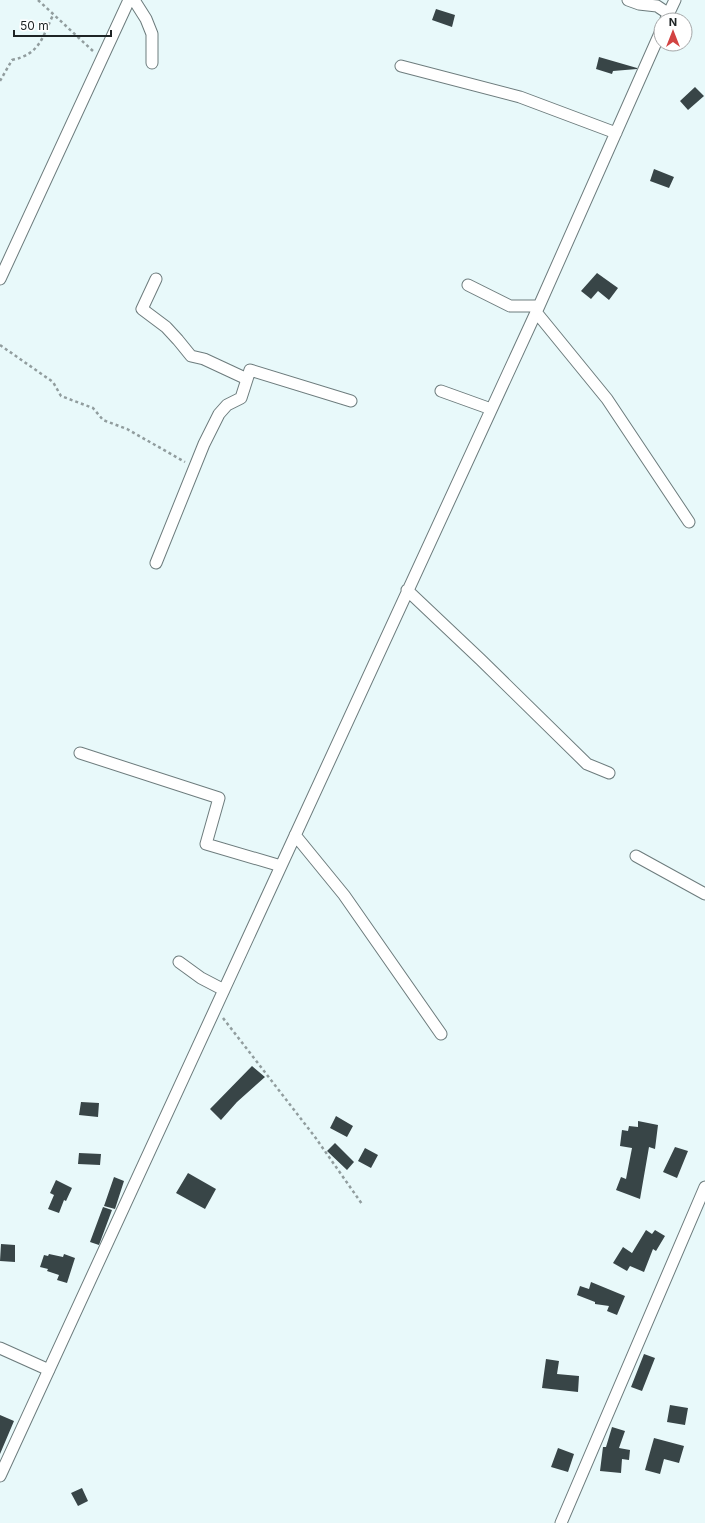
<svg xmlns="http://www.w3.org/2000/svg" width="705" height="1523" viewBox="0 0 705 1523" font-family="Inter,sans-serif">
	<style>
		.building { fill: #384547 }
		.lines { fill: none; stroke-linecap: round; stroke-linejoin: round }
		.street-casing { stroke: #6d7c7d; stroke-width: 13 }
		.path { stroke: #919d9e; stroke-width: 2.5; stroke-dasharray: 3 3; stroke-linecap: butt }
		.street { stroke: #fff; stroke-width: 11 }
	</style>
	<rect width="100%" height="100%" fill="#e8f9fa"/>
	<!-- building -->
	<path class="building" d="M436,9L455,15L452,27L432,20Z
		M599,57L637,68V69L613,71L612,74L596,69Z
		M695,87L704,96L688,110L680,101Z
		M654,169L674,177L669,188L650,181Z
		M597,273L618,288L609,300L598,291L591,299L581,291Z
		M252,1066L265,1077L237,1102L221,1120L210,1109Z
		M81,1102L99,1103L98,1117L79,1115Z
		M336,1116L353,1126L347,1137L330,1128Z
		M638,1121L658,1125L655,1149L649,1147L640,1199L616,1190L621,1177L626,1179L632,1148L620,1146L622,1130L628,1131L629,1126L638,1127Z
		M335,1143L354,1162L347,1170L327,1151Z
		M675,1147L688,1151L677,1178L663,1172Z
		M365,1148L378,1155L371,1168L358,1161Z
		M79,1153L101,1154L100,1165L78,1164Z
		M188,1173L216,1189L205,1209L176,1193Z
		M114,1177L124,1181L115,1209L104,1206Z
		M56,1180L72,1188L66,1201L64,1200L59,1213L48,1209L54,1195L50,1193Z
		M103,1207L112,1210L99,1245L90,1242Z
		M646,1230L652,1234L655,1230L665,1236L656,1251L653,1249L644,1272L630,1266L627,1271L613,1263L623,1247L632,1253Z
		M1,1244L15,1245V1262L0,1261Z
		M49,1254L63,1257L64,1254L75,1258L67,1283L57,1280L59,1275L47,1271L48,1269L40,1267L44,1255L48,1256Z
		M591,1282L625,1296L617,1315L607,1311L609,1306L595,1304V1302L577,1295L580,1286L589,1289Z
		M644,1354L655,1358L642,1391L631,1387Z
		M546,1359L559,1361L557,1374L579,1376L578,1392L542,1388Z
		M670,1405L688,1408L685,1425L667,1422Z
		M0,1415L14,1421L0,1454Z
		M612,1427L625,1431L619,1448L630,1450L629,1460L622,1459L621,1473L600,1471L603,1447H606Z
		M654,1438L684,1446L679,1463L664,1459L660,1474L645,1470Z
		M558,1448L574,1454L568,1472L551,1467Z
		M82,1488L88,1501L78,1506L71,1493Z"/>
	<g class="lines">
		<defs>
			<path id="street" d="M134,0L146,19L152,34V63
				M628,0L639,4L657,6L669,14
				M666,19L675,0
				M401,66L520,97L616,133
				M0,279L129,0
				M156,279L142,309L166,327L178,340L191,356L204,359L247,379
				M468,285L510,306H539
				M536,312L607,399L689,522
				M441,391L491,409
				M156,563L204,444L219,414L227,405L241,398L250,370L351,401
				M407,590L481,660L587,764L609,773
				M80,753L219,798L206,844L281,866
				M295,835L344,895L441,1034
				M636,856L705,894
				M179,962L201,978L224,990
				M0,1348L49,1370
				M0,1476L539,306L661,31
				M561,1523L705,1187"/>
		</defs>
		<!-- street casing -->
		<use href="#street" class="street-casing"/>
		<!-- path -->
		<path class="path" d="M38,0L94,52
			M0,81L12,60C40,54 42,38 53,15
			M0,345L53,382L61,396L93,408L103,420L127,429L185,462
			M223,1018L315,1137L362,1204"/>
		<!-- street -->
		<use href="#street" class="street"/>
	</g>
	<!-- north arrow -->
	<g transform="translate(673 32)"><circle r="19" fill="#ffffff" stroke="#a5a7a8"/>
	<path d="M0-3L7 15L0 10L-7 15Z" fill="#d24342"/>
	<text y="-6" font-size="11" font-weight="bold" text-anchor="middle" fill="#1e2425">N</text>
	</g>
	<!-- scale -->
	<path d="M14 30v6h97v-6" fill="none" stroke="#1e2425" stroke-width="2"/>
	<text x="20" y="30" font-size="12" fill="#1e2425" stroke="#ffffff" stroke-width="3" paint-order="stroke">50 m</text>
</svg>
